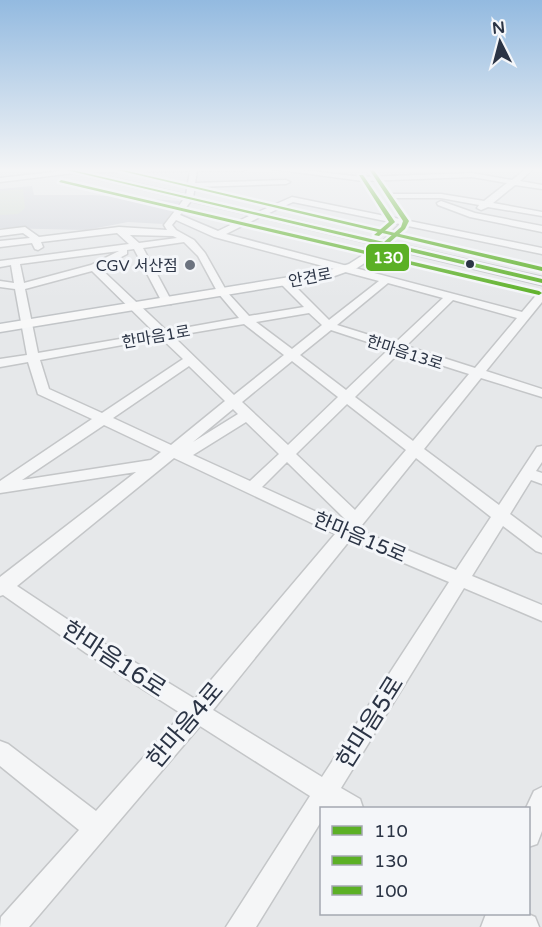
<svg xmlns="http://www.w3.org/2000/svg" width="542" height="927" viewBox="0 0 542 927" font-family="'Varela Round','Noto Sans KR',sans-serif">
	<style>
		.built { fill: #d4d7dd }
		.green { fill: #d6ded6 }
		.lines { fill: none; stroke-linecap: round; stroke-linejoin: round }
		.minor-casing { stroke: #c4c6c8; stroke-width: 3 }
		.major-casing { stroke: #c2c5c8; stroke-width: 3 }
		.minor { fill: #f5f6f7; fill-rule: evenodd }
		.major { fill: #f8f8f8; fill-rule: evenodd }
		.bus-1-casing { stroke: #f4f6f9; stroke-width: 5 }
		.bus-2-casing { stroke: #f4f6f9; stroke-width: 5 }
		.bus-3-casing { stroke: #f4f6f9; stroke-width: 5 }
		.bus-1 { fill: #5bb025; fill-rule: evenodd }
		.bus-2 { fill: #5bb025; fill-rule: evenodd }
		.bus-3 { fill: #5bb025; fill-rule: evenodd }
		.bus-dot { fill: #2b3445; stroke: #f4f6f9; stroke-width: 2 }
		.poi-dot { fill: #6c737f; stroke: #f4f6f9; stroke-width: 2 }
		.labels { text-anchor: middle; stroke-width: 6; stroke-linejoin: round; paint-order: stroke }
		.far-poi-label { font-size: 16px; fill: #2b3445; stroke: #f4f6f9; text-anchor: end }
		.far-street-label { font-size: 16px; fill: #2b3445; stroke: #f4f6f9 }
		.street-label { font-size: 20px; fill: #2b3445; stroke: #f4f6f9 }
		.near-street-label { font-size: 24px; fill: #2b3445; stroke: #f4f6f9 }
		.line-badge { stroke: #f4f6f9; stroke-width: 2 }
		.badge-label { font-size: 16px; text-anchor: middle; font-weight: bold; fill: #fff }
	</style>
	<rect width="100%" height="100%" fill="#e6e8ea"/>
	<!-- built -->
	<path class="built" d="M32,186L34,195H92L180,201L163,224L128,222L86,230L0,228V189Z"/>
	<!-- green -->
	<path class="green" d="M23,189L25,208L18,214L0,215V191Z"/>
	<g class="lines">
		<defs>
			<path id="minor" d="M61,169H246L243,171H197L195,183L286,180L290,182L286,184L195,187L193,197L258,212L292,197L542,248V254L408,226L385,247L260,217L226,234L522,312L538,293L542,292V302L486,371L542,389V397L481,378L424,449L499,505L537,447L542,446V462L536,471L542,473V484L531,480L510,514L542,538V553L536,551L503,526L472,576L542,605V621L464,588L341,788L360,799L363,808H322V820L256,927H226L310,796L200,726L29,927H0L1,917L79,830L0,766V741L8,744L96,811L182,714L86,653L3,595L0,596V577L136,472L0,493V481L92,419L38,394L28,362L0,367V359L27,355L15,289L0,287V281L14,283L11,265L0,267V261L129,244L117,233L41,242L43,247L38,250L35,249L32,243L0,247V241L30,238L23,233L0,236V230L25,227L39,237L119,227L167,230L164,225L184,199L74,173L0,182V178L62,171ZM190,171L186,195L87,172ZM191,201L251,215L218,231L180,215ZM293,202L400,224L383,241L267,214ZM176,220L214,237L379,281L329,320L289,280H281V284L304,307L249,316L227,292L205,253L194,240L176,230L172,225ZM130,235L173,236L177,238L139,243ZM184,242L198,256L218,293L239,318L167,331L100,268L127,254V250L134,249L162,302L171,304L172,302L143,248ZM119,251L91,265L24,283L20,264ZM92,271L155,333L38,353L25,289ZM388,283L443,298L395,343L337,325ZM453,300L517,318L475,368L406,346ZM309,313L322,325L292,349L256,322ZM244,324L284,355L234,395L173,336ZM331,330L389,349L346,390L300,355ZM161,338L183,359L102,413L49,389L40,360ZM400,352L469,374L413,441L355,397ZM292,361L338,397L288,445L242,402ZM189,366L225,401L171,445L113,418ZM347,404L406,450L355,510L296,454ZM233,409L238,414L193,442ZM246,422L279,454L250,481L193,455ZM104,425L161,452L151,460L22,480ZM174,458L335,534L195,699L100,641L17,586ZM416,458L491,517L456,570L358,530ZM287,462L346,520L343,524L262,487ZM350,540L449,582L322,777L213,710Z
				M272,169H292L363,177L472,173L512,180L526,169H533L520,181L542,185V189L515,185L493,203L542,212V216L488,207L481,210L477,208L479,205L441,198H391L387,196L391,194H441L484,201L507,183L472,177L363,181Z
				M441,201L475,213L542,226V232L470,217L438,205L437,203Z
				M542,787V831L537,844L528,847V808H526L534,791Z
				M486,914H528L535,917L539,927H481Z"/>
			<path id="major" d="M385,241L542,277V285L387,248L357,268L329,278L0,332V324L327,271L349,264Z"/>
		</defs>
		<!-- minor casing -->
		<use href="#minor" class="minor-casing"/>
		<!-- major casing -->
		<use href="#major" class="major-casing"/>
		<!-- minor -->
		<use href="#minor" class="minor"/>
		<!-- major -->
		<use href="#major" class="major"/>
		<defs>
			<path id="bus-1" d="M62,169H68L384,242L401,227L403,221L369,169H373L409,221L405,229L389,243L542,279V283Z"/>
			<path id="bus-2" d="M359,175H363L395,222L379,236L374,235L389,222Z
				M61,180L539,291L542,293L539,295L59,182Z"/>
			<path id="bus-3" d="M113,169H119L542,267V271Z"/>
		</defs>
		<!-- bus-1 casing -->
		<use href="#bus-1" class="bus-1-casing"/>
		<!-- bus-2 casing -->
		<use href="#bus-2" class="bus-2-casing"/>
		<!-- bus-3 casing -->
		<use href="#bus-3" class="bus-3-casing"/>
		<!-- bus-1 -->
		<use href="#bus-1" class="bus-1"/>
		<!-- bus-2 -->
		<use href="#bus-2" class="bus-2"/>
		<!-- bus-3 -->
		<use href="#bus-3" class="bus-3"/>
	</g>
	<!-- sky -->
	<linearGradient id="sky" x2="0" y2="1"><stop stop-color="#93bae0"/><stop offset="0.57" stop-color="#f4f5f6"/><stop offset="1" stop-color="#f4f5f6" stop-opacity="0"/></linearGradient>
	<rect width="542" height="298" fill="url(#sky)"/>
	<!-- markers -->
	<circle class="bus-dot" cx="470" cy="264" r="5"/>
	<circle class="poi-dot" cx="190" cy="265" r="6"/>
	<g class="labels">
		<!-- far-poi labels -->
		<g class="far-poi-label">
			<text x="178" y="271">CGV 서산점</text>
		</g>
		<!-- far-street labels -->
		<g class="far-street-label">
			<text transform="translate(310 277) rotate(-11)" y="6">안견로</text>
			<text transform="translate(156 336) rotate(-10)" y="6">한마음1로</text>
			<text transform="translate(405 352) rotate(18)" y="6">한마음13로</text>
		</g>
		<!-- street labels -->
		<g class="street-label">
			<text transform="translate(360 537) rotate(23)" y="7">한마음15로</text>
		</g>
		<!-- near-street labels -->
		<g class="near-street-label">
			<text transform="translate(114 659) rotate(33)" y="8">한마음16로</text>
			<text transform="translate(370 722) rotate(-58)" y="8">한마음5로</text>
			<text transform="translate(185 725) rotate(-50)" y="8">한마음4로</text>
		</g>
	</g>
	<rect class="line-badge" x="365" y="243" width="45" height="29" rx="6" fill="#5bb025"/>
	<g class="badge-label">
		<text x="388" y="263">130</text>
	</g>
	<!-- legend -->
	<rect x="320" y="807" width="210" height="108" fill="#f4f6f9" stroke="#a4a8b1" stroke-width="1.5"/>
	<rect x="332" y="826" width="30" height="9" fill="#5bb025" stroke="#a4a8b1" stroke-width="1.5"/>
	<text x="374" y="837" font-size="18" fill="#2b3445">110</text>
	<rect x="332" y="856" width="30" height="9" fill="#5bb025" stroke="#a4a8b1" stroke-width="1.5"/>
	<text x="374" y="867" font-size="18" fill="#2b3445">130</text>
	<rect x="332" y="886" width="30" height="9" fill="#5bb025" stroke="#a4a8b1" stroke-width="1.5"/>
	<text x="374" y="897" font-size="18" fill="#2b3445">100</text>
	<!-- north arrow -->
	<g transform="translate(500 42) rotate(354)" stroke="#f4f6f9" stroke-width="4.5" paint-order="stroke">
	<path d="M0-4.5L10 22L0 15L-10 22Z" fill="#2b3445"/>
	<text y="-9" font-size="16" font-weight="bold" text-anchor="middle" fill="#2b3445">N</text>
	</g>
</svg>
